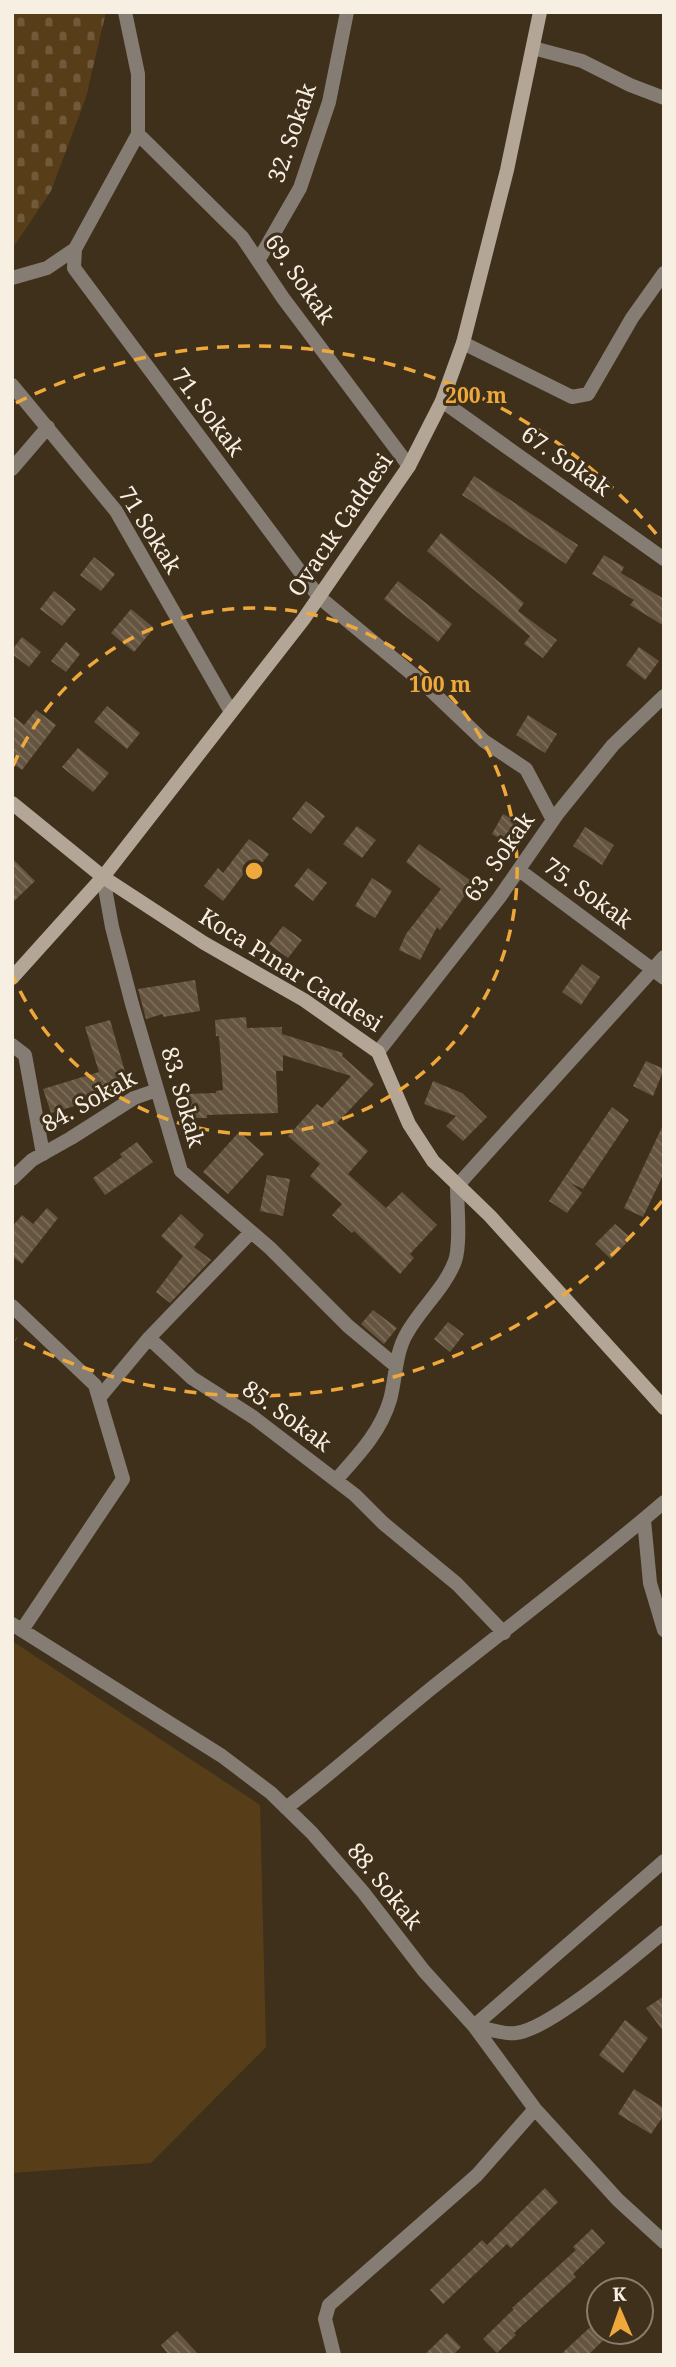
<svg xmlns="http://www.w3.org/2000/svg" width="676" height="2367" viewBox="0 0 676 2367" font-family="'Noto Serif',serif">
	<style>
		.cemetery { fill: url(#cemetery-stones) }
		.pitch { fill: #583e18 }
		.building { fill: url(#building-back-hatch) }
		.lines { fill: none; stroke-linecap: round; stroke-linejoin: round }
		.street { stroke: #857d73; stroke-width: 14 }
		.secondary { stroke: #b3a697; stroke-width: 14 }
		.ring { fill: none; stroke: #eea83c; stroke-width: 3.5; stroke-dasharray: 12 9 }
		.labels { text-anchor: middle; stroke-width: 6; stroke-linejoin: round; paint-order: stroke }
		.street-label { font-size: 23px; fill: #f8efe3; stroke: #3f301c }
		.centre { fill: #eea83c; stroke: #3f301c; stroke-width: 3.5 }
		.ring-label { font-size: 21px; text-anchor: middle; font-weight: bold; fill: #eea83c; stroke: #3f301c; stroke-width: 6; stroke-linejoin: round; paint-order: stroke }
	</style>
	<defs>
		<pattern id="cemetery-stones" width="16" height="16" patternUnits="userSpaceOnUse" patternTransform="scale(1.75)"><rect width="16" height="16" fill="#583e18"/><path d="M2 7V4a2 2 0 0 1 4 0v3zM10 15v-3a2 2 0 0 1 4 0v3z" fill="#715a39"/></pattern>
		<pattern id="building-back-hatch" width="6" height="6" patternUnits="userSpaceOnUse" patternTransform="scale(1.75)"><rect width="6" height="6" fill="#655540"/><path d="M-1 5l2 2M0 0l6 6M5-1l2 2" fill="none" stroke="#7c6e5b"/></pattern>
	</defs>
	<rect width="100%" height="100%" fill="#3f301c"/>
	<!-- cemetery -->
	<path class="cemetery" d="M12,12H106L86,97L51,191L12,249Z"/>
	<!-- pitch -->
	<path class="pitch" d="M12,1641L260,1805L266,2047L151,2163L12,2173Z"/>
	<!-- building -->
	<path class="building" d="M474,476L578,545L566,564L462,495Z
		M441,533L524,603L518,611L557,640L543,658L524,644L530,636L427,551Z
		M604,555L624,567L621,573L664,599V626L630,605L634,600L592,574Z
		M94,557L115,574L101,591L80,575Z
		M398,581L452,624L438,642L384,599Z
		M54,591L76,609L62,626L40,609Z
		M131,609L154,628L134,652L111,633Z
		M22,637L41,652L29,667L12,654V650Z
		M66,642L80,654L66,672L51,661Z
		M639,647L659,661L645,680L626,665Z
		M107,706L140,733L127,749L94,722Z
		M36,710L56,725L22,770L12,763V715L24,725Z
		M528,715L557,734L545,753L516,735Z
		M78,748L109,773L93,792L62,767Z
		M306,801L325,816L311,834L292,819Z
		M503,814L524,826L513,846L492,834Z
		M357,826L376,840L362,858L343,844Z
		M585,827L614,845L602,865L573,846Z
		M249,839L269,854L255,872L249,867L223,901L204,886L218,868L223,873Z
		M419,844L474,883L440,930L437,927L420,960L399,950L406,934L441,889L406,862Z
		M12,858L35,881L12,903Z
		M308,868L327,883L313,901L294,886Z
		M372,878L392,891L375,918L355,906Z
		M283,926L302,940L288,958L269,944Z
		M582,964L600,977L581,1005L562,992Z
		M195,980L200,1011L163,1017V1014L146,1019L138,989Z
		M246,1017L247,1028L282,1027V1034L343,1053L342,1056L374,1084L337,1123L368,1151L348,1174L386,1208L402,1192L437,1225L410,1254L414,1258L400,1274L354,1231L352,1233L332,1215L342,1204L310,1176L320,1164L288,1136L317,1104L322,1108L351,1076L283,1055V1071H276L278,1113L207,1115V1118H184V1094L216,1093V1091L223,1090L219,1036H216L215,1020Z
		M110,1020L128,1082L86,1094L88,1102L51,1113L43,1089L99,1072L85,1027Z
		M646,1061L664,1069L653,1096L633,1086Z
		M433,1081L462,1093L487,1117L463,1141L446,1126L456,1116L424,1104Z
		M612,1107L629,1120L583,1189L571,1183L582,1193L567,1213L549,1201Z
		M664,1123V1173L643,1217L624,1208Z
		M239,1132L264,1154L228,1194L203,1172Z
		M137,1142L153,1162L105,1195L93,1178L122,1157L120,1154Z
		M267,1175L290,1179L283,1216L260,1211Z
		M47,1208L58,1218L22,1264L12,1256V1227L22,1215L33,1224Z
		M181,1214L204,1235L194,1247L211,1260L170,1303L156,1292L183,1256L161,1236Z
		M615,1224L631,1238L611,1259L595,1244Z
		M373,1310L397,1328L384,1344L361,1324Z
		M448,1322L464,1334L450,1352L434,1339Z
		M664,1996V2032L646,2008Z
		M625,2020L648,2038L623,2073L599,2055Z
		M634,2089L664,2108V2115L651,2134L618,2114Z
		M545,2188L558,2202L511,2248L507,2244L443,2304L430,2290L482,2240L487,2245Z
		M592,2229L605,2243L573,2274L576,2277L514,2333L516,2335L497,2353L483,2339L514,2309L512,2308L576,2250L573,2247Z
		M599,2319V2332H612L588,2355H560Z
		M177,2331L199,2355H169L161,2345Z
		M447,2333L461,2347L453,2355H424Z"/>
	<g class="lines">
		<!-- street -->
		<path class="street" d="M533,48L582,61L630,85L664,98
			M138,134L242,237L283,298L409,466
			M75,249L74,268L319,597L423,683L484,741L526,769L553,820
			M258,261L300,188L329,102L347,12
			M12,278L47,268L75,249L138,134V74L125,12
			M463,343L572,397L588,394L632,318L664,273
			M12,385L116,511L231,712
			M442,401L664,559
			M12,469L48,427
			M519,870L664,978
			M103,877L112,927L132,1004L181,1171L270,1248L348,1326L396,1366
			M12,1045L25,1055L43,1154
			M378,1052L499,898L558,813L613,745L664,696
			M12,1179L32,1160L71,1138L134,1098L157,1090
			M251,1232L149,1338L192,1378L253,1417L355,1495L383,1523L457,1584L504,1633
			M12,1306L95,1385L123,1479L22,1630
			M99,1398L149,1338
			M336,1480C358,1455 380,1433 390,1400C396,1378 395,1353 407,1333C421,1308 445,1288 455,1261C461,1244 457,1205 457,1186L664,957
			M644,1520L650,1583L664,1630
			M12,1624L222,1756L271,1793L312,1833L363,1892L424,1971L474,2026L535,2109L618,2200L664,2242
			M286,1808C340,1767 390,1721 443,1679C517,1620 592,1564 664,1502
			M474,2026L664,1861
			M474,2026C486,2028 504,2035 516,2033C549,2030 635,1956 664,1932
			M334,2355L325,2319L329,2305L477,2175L535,2109"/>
		<!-- secondary -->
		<path class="secondary" d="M12,803L103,877L204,943L304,1000L378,1052L409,1124L433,1161L490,1216L664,1408
			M12,978L103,877L303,620L409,466L442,401L463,343L507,170L540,12"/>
	</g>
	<!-- distance rings -->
	<g class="ring">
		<path d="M13 766A263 263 0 1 1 13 976"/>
		<path d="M662 1201A525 525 0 0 1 16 1339M16 403A525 525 0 0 1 662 541"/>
	</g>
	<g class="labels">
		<!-- street labels -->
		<g class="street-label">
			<text transform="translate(292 133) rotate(-71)" y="8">32. Sokak</text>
			<text transform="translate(300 279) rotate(55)" y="8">69. Sokak</text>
			<text transform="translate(208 412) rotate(53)" y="8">71. Sokak</text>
			<text transform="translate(566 461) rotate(35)" y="8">67. Sokak</text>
			<text transform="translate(340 525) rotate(-56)" y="8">Ovacık Caddesi</text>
			<text transform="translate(150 530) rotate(58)" y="8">71 Sokak</text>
			<text transform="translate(499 857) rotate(-55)" y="8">63. Sokak</text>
			<text transform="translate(588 893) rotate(36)" y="8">75. Sokak</text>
			<text transform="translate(291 970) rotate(32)" y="8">Koca Pınar Caddesi</text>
			<text transform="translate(183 1097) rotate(74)" y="8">83. Sokak</text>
			<text transform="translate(89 1101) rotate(-29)" y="8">84. Sokak</text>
			<text transform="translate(287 1416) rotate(36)" y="8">85. Sokak</text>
			<text transform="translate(385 1886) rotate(51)" y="8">88. Sokak</text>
		</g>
	</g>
	<circle cx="254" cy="871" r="10" class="centre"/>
	<g class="ring-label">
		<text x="476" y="403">200 m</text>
		<text x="440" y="692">100 m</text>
	</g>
	<!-- border -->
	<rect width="676" height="2367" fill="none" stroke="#f8efe3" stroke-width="28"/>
	<!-- north arrow -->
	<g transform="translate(620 2311) rotate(358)"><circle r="33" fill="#3f301c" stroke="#897c6c" stroke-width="2"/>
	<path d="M0-5L12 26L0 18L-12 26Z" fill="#eea83c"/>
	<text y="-10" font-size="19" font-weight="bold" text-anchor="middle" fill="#f8efe3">K</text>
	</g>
</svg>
